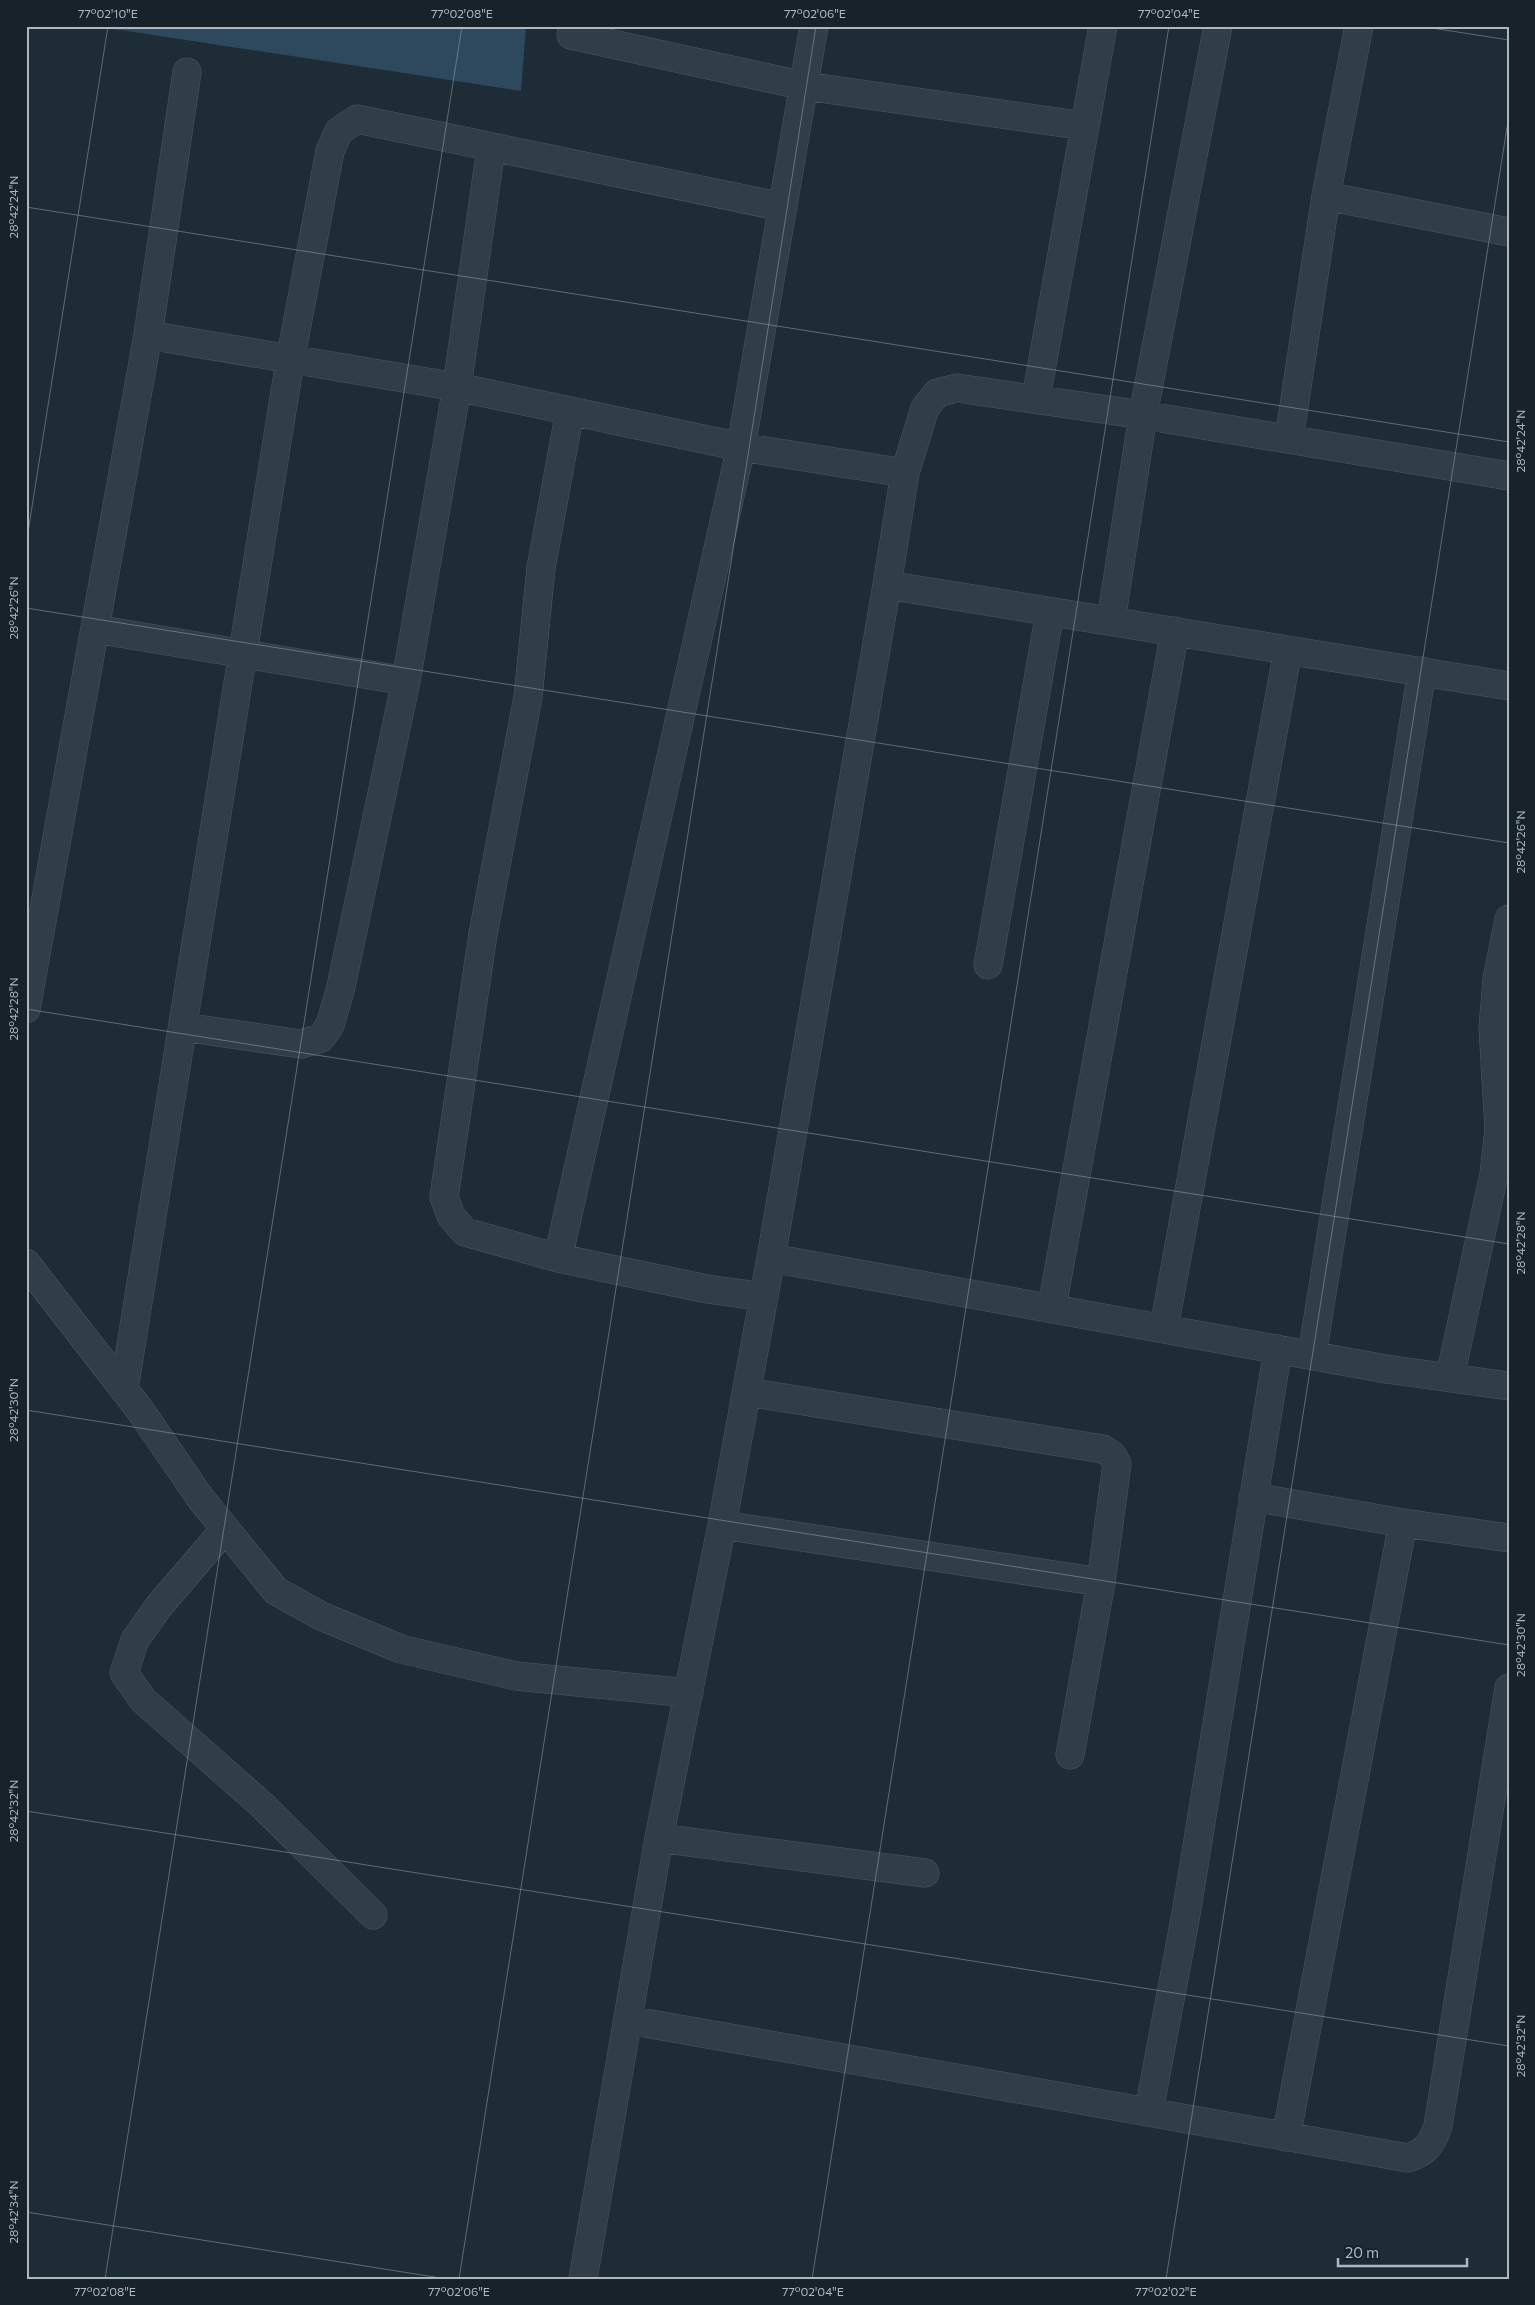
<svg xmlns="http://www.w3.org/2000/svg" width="1535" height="2305" viewBox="0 0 1535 2305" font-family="Commissioner,sans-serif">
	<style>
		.water { fill: #2e485d }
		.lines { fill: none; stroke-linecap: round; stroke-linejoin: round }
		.minor-casing { stroke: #4c5862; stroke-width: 29 }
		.minor { stroke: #313d47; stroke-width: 28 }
		.ticks { fill: none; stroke: #abb8c4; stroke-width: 1; stroke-opacity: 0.45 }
		.neatline { fill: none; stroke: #abb8c4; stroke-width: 2 }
		.ticks-label { font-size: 12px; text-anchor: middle; fill: #abb8c4 }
	</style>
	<rect width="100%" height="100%" fill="#1e2c36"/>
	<!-- water -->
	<path class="water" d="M114,26H526L521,91L114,29Z"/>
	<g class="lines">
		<defs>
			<path id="minor" d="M571,35L805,86L1085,126
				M1326,196L1509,232
				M148,335L457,387L741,447L558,1258L707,1289L764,1297
				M1036,398L1103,26
				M1289,439L1326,196L1359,26
				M905,473L925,408L937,393L957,388L1143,415L1509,476
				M887,585L1509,686
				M1111,621L1143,415L1218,26
				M95,629L406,681
				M988,965L1050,612
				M26,1009L148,335L187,72
				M183,1027L301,1044L321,1038L330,1025L340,991L406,681L457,387L491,148
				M558,1258L465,1232L451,1216L444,1197L483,934L528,697L541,568L570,411
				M771,1258L1386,1369L1509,1386
				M26,1263L140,1410L201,1499L276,1591L321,1616L401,1649L516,1676L689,1693
				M1052,1307L1175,631
				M1164,1328L1288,650
				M1312,1355L1422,671
				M1450,1377L1494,1174L1499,1129L1493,1028L1497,979L1509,919
				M124,1389L290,361L330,151L339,131L357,119L783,207
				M747,1392L1103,1449L1112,1455L1117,1464L1101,1582L1070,1755
				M1253,1497L1403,1523L1509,1538
				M722,1525L1101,1582
				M225,1529L159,1606L135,1640L124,1673L143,1700L262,1805L373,1915
				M659,1838L925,1873
				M628,2020L1408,2158C1426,2152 1432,2144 1438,2126L1509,1688
				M1149,2111L1186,1914L1278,1349
				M1286,2137L1403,1523
				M583,2279L659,1838L722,1525L771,1258L887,585L905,473L741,447L814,26"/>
		</defs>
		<!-- minor casing -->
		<use href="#minor" class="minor-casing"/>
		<!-- minor -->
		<use href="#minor" class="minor"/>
	</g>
	<!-- ticks -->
	<path class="ticks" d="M1419,26L1509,40M26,207L1509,442M26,545L108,26M26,608L1509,843M26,1009L1509,1244M26,1410L1509,1645M26,1811L1509,2046M26,2212L447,2279M105,2279L462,26M459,2279L816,26M812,2279L1169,26M1166,2279L1509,115"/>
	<!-- border -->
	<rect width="1535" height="2305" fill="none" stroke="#17222b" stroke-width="55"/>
	<!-- scale -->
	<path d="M1338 2258v8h129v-8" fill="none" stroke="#abb8c4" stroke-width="2.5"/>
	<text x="1345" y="2258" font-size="15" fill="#abb8c4" stroke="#17222b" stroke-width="4" paint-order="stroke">20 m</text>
	<rect x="28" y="28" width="1480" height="2250" class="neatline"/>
	<g class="ticks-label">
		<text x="108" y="18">77°02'10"E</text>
		<text x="462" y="18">77°02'08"E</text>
		<text x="815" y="18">77°02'06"E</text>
		<text x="1169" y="18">77°02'04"E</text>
		<text transform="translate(14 207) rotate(-90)" y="4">28°42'24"N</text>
		<text transform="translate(1521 441) rotate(-90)" y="4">28°42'24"N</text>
		<text transform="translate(14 608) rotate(-90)" y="4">28°42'26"N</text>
		<text transform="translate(1521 842) rotate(-90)" y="4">28°42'26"N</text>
		<text transform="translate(14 1009) rotate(-90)" y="4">28°42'28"N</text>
		<text transform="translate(1521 1243) rotate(-90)" y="4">28°42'28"N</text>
		<text transform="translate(14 1410) rotate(-90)" y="4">28°42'30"N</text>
		<text transform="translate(1521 1645) rotate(-90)" y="4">28°42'30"N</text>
		<text transform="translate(14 1811) rotate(-90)" y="4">28°42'32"N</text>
		<text transform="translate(1521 2046) rotate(-90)" y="4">28°42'32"N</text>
		<text transform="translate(14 2212) rotate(-90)" y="4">28°42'34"N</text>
		<text x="105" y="2296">77°02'08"E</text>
		<text x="459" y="2296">77°02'06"E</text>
		<text x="813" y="2296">77°02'04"E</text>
		<text x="1166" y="2296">77°02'02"E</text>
	</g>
</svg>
